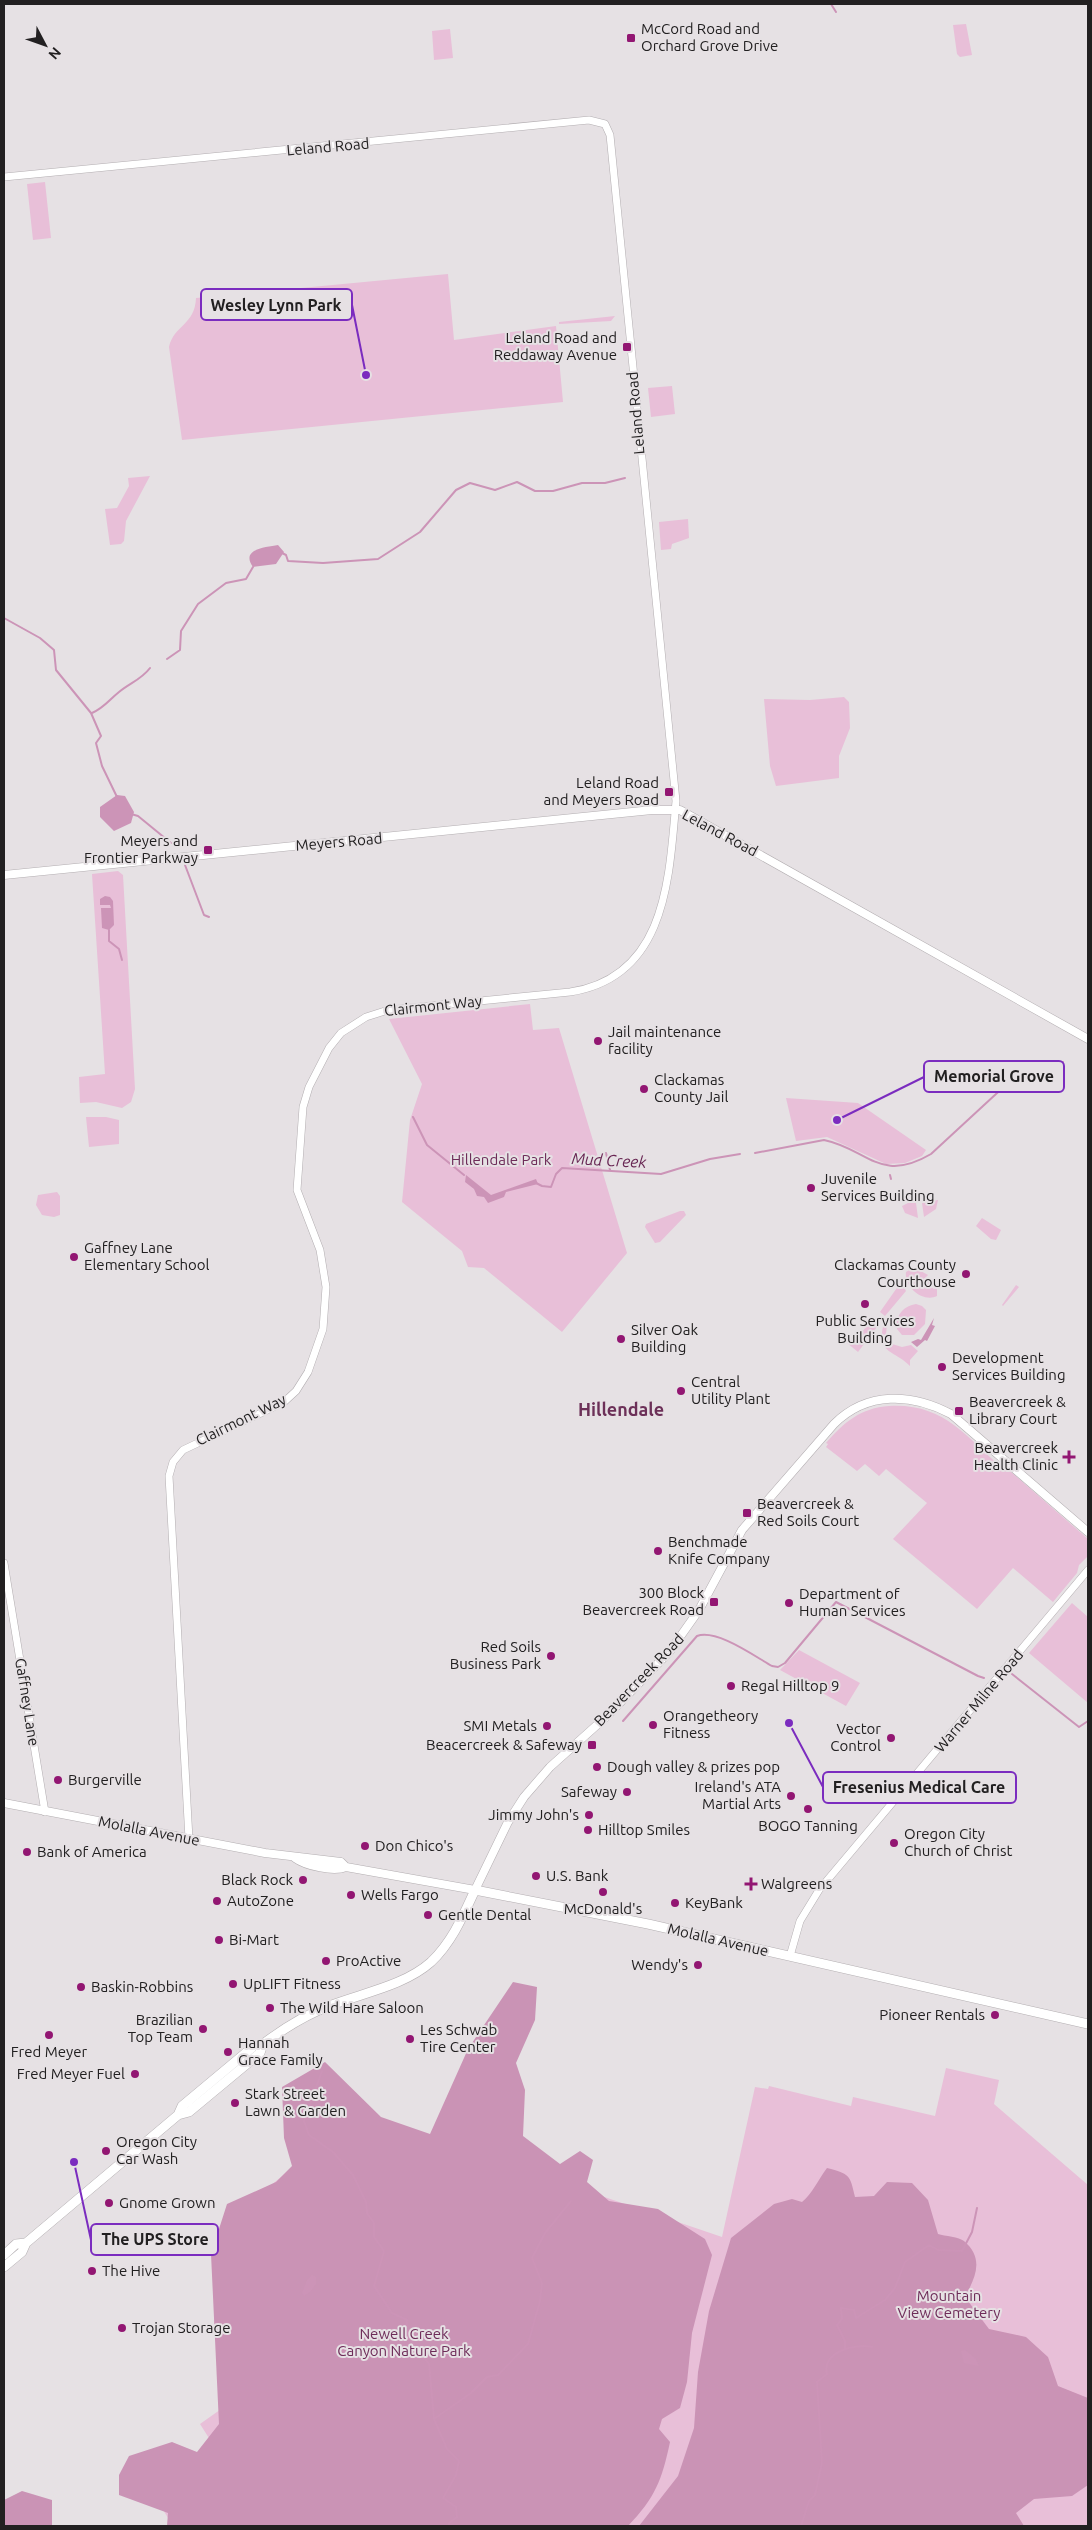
<svg xmlns="http://www.w3.org/2000/svg" width="1092" height="2530" viewBox="0 0 1092 2530" font-family="Ubuntu,sans-serif">
	<style>
		.green { fill: #e8bfd8 }
		.forest { fill: #ca93b5 }
		.water { fill: #cc94b7 }
		.lines { fill: none; stroke-linecap: round; stroke-linejoin: round }
		.stream { stroke: #cc94b7; stroke-width: 2 }
		.tertiary-casing { stroke: #b3aeb1; stroke-width: 8 }
		.secondary-casing { stroke: #b3aeb1; stroke-width: 9 }
		.primary-casing { stroke: #b3aeb1; stroke-width: 10 }
		.tertiary { stroke: #fff; stroke-width: 7 }
		.secondary { stroke: #fff; stroke-width: 8 }
		.primary { stroke: #fff; stroke-width: 9 }
		.poi-dot { fill: #921672; stroke: #e6e1e4; stroke-width: 2 }
		.labels { text-anchor: middle; stroke-width: 4; stroke-linejoin: round; paint-order: stroke }
		.poi-label { font-size: 15px; fill: #222021; stroke: #e6e1e4; text-anchor: start }
		.street-label { font-size: 15px; fill: #222021; stroke: #e6e1e4 }
		.park-label { font-size: 15px; fill: #6e2c59; stroke: #e6e1e4 }
		.water-label { font-size: 16px; font-style: italic; fill: #682653; stroke: #e6e1e4 }
		.quarter-label { font-size: 18px; font-weight: bold; fill: #6c3058; stroke: #e6e1e4 }
		.leader { fill: none; stroke: #7b2cbf; stroke-width: 2 }
		.callout-dot { fill: #7b2cbf; stroke: #e6e1e4; stroke-width: 2 }
		.callout { fill: #e6e1e4; stroke: #7b2cbf; stroke-width: 2 }
		.callout-label { font-size: 16px; text-anchor: middle; font-weight: bold; fill: #222021 }
	</style>
	<rect width="100%" height="100%" fill="#e6e1e4"/>
	<!-- green -->
	<path class="green" d="M966,24L972,55L960,57L957,54L953,25Z
		M450,29L453,58L434,60L432,31Z
		M45,182L51,238L33,240L27,184Z
		M448,274L454,340L556,326L563,402L182,440L169,347C174,325 195,325 196,298Z
		M615,316L611,321L559,324V322Z
		M672,386L675,414L651,417L648,388Z
		M150,476L126,521L124,541L121,544L110,545L105,509L117,508L129,486L128,478Z
		M688,519L689,538L672,544L671,549L661,550L659,522Z
		M844,697L849,702L850,728L839,756V778L776,786L770,766L764,699L810,700Z
		M118,871L123,875L135,1089L131,1102L122,1108L96,1102L80,1103L79,1077L105,1074L92,874Z
		M530,1004L533,1030L559,1028L627,1253L562,1332L484,1268L468,1267L462,1251L402,1202L410,1120L422,1084L389,1019Z
		M786,1098L858,1103L926,1150L922,1156L905,1163L886,1164L827,1137L796,1141Z
		M86,1117H106L119,1120V1144L89,1147Z
		M57,1192L60,1196V1215L54,1217L42,1215L36,1205L38,1195Z
		M938,1200L936,1209L924,1217L922,1203Z
		M908,1203H916L918,1218L905,1213L902,1206Z
		M680,1211H684L686,1215L660,1242L655,1243L645,1227L646,1224Z
		M982,1218L1001,1230L996,1240L991,1239L976,1226Z
		M911,1269L919,1270L928,1275L923,1280L927,1284L932,1278L934,1281L930,1286L934,1289L937,1286V1296C923,1303 904,1287 906,1272Z
		M901,1282L906,1291L885,1316L880,1312Z
		M1016,1285L1019,1287L1003,1306L1002,1305Z
		M916,1304L922,1306L926,1310L925,1324L914,1335H902L897,1329C895,1316 903,1306 916,1304Z
		M875,1318L880,1323L858,1352L841,1338L844,1334L854,1340Z
		M884,1323L887,1325L886,1334L892,1344L902,1347L911,1345L918,1351L910,1360V1366C895,1350 875,1354 884,1323Z
		M889,1406C944,1403 965,1436 1001,1467L1003,1465L1088,1539V1556L1079,1565L1077,1573L1053,1602L1013,1568L977,1609L893,1539L927,1503L886,1469L879,1476L865,1464L857,1471L826,1447L828,1444L826,1443C844,1422 861,1408 889,1406Z
		M1072,1603L1088,1617V1703L1029,1653Z
		M799,1650L860,1683L846,1706L780,1670Z
		M946,2068L999,2080L994,2104L1088,2185V2526H173L152,2492L214,2446L200,2424L224,2407L214,2318V2283L232,2217L308,2155L575,2187L722,2237L755,2087L768,2089L769,2086L851,2106L853,2097L935,2116Z"/>
	<!-- forest -->
	<path class="forest" d="M513,1982L537,1987L535,2020L516,2063L525,2090L523,2136L560,2164L580,2151L593,2160L587,2182L609,2201L658,2209L705,2239L712,2255L692,2333L687,2382L680,2408L662,2419L659,2429L670,2442C662,2480 655,2498 628,2526H167L168,2513L119,2495V2475L129,2456L172,2442L197,2452L219,2424L211,2254L227,2204L276,2182L292,2166L284,2138L282,2087L325,2062L381,2117L430,2134L468,2049Z
		M827,2168C850,2174 850,2175 855,2197L874,2196L887,2182L912,2183L928,2200L938,2234C945,2236 959,2237 964,2241C985,2259 975,2278 965,2297L989,2329L1026,2337L1048,2357L1058,2386L1088,2398V2485L1072,2496L1034,2499L1016,2513L1024,2526H639L678,2476L694,2428L698,2372L709,2311L731,2238L774,2204L792,2199L802,2202C812,2194 818,2180 827,2168Z
		M22,2491L52,2500V2526H4V2500Z"/>
	<!-- water -->
	<path class="water" d="M278,545L284,552L276,564L253,567C240,549 266,547 278,545Z
		M117,795L125,796L134,812L131,823L114,831L100,817V807Z
		M105,896L110,897L113,901L114,925L109,930L102,928L101,908H111L110,905H100V899Z
		M466,1175L491,1195L536,1179L538,1184L506,1192L504,1197L488,1203L484,1197L477,1196L474,1189L465,1182Z
		M934,1318L932,1325L935,1326L927,1341L925,1340L917,1347L911,1342L918,1339L921,1340Z
		M312,2275L316,2277V2284L310,2292L304,2296L302,2293L307,2280Z
		M965,2350L976,2359L979,2366L964,2363L961,2351Z"/>
	<g class="lines">
		<!-- stream -->
		<path class="stream" d="M831,4L836,12
			M282,553L286,555L288,561L323,563L378,559L420,532L456,490L470,483L495,490L517,482L535,491H553L582,483H605L625,478
			M4,618L40,638L54,650L56,670L91,713L101,736L96,743L102,766L117,797
			M167,659L180,650L181,631L198,604L226,583L246,579L253,567
			M92,713C104,708 109,700 119,692C130,683 142,679 150,668
			M131,814L138,816L171,843
			M185,865L204,915L209,917
			M109,930V941L119,949L122,960
			M1032,1073L1063,1062
			M413,1117L427,1145L464,1175
			M606,1153L610,1170
			M755,1153L824,1140C868,1149 880,1184 931,1154L1009,1082L1018,1077
			M890,1175L891,1179
			M536,1183L542,1186L551,1187L556,1174L562,1168L661,1174L710,1159L740,1154
			M1012,1674L1079,1727L1088,1721
			M623,1721L697,1636C717,1629 754,1656 772,1666L778,1667L785,1663L836,1602L978,1676L984,1678
			M322,2071L304,2121L309,2135L333,2152L353,2175L366,2202L367,2213L374,2223V2237L384,2251L374,2286L392,2313L407,2320L406,2334L429,2364L434,2419L447,2449L459,2461L456,2475L443,2498L456,2507L457,2517L449,2523V2526
			M845,2349V2341L837,2325L842,2319L841,2308L854,2310L856,2318L885,2300L895,2288L905,2262L929,2245L938,2250L962,2251L972,2232L977,2208
			M434,2419L471,2393L487,2377L498,2375L528,2344L540,2301L542,2283L532,2258L545,2233L571,2201
			M801,2526L809,2501L815,2495L822,2463L817,2382L827,2374C821,2352 856,2343 872,2347"/>
		<defs>
			<path id="tertiary" d="M4,177L589,120L605,124L610,135L676,801C669,878 667,977 570,992L388,1010L366,1017L341,1033L329,1048L309,1087L303,1107L297,1190L320,1250L326,1287L323,1329L308,1372L296,1391L284,1402L183,1450L173,1462L169,1476L189,1839
				M4,1563L45,1812
				M790,1956L800,1921L819,1890L1088,1570"/>
			<path id="secondary" d="M4,875L652,810H680L1088,1039
				M4,1803L265,1853L341,1862L346,1867
				M295,1858C306,1866 334,1872 346,1867L475,1890L508,1822L524,1797L550,1767L607,1716L670,1651L699,1610L742,1530L834,1424C867,1391 912,1393 951,1414L1088,1532"/>
			<path id="primary" d="M178,2115L189,2112L260,2053L263,2044
				M4,2255L16,2244L26,2243
				M4,2267L22,2252L26,2243L178,2115L182,2106L254,2046L263,2044C283,2029 305,2015 329,2006C362,1993 404,1986 431,1962C452,1942 463,1916 475,1890L648,1924L1088,2024"/>
		</defs>
		<!-- tertiary casing -->
		<use href="#tertiary" class="tertiary-casing"/>
		<!-- secondary casing -->
		<use href="#secondary" class="secondary-casing"/>
		<!-- primary casing -->
		<use href="#primary" class="primary-casing"/>
		<!-- tertiary -->
		<use href="#tertiary" class="tertiary"/>
		<!-- secondary -->
		<use href="#secondary" class="secondary"/>
		<!-- primary -->
		<use href="#primary" class="primary"/>
	</g>
	<!-- markers -->
	<g class="poi-dot">
		<rect x="626" y="33" width="10" height="10" rx="2.5"/>
		<rect x="622" y="342" width="10" height="10" rx="2.5"/>
		<rect x="664" y="787" width="10" height="10" rx="2.5"/>
		<rect x="203" y="845" width="10" height="10" rx="2.5"/>
		<circle cx="598" cy="1041" r="5"/>
		<circle cx="644" cy="1089" r="5"/>
		<circle cx="811" cy="1188" r="5"/>
		<circle cx="74" cy="1257" r="5"/>
		<circle cx="966" cy="1274" r="5"/>
		<circle cx="865" cy="1304" r="5"/>
		<circle cx="621" cy="1339" r="5"/>
		<circle cx="942" cy="1367" r="5"/>
		<circle cx="681" cy="1391" r="5"/>
		<rect x="954" y="1406" width="10" height="10" rx="2.5"/>
		<path d="M1066.5 1449.5h5v5h5v5h-5v5h-5v-5h-5v-5h5z"/>
		<rect x="742" y="1508" width="10" height="10" rx="2.5"/>
		<circle cx="658" cy="1551" r="5"/>
		<rect x="709" y="1597" width="10" height="10" rx="2.5"/>
		<circle cx="789" cy="1603" r="5"/>
		<circle cx="551" cy="1656" r="5"/>
		<circle cx="731" cy="1686" r="5"/>
		<circle cx="653" cy="1725" r="5"/>
		<circle cx="547" cy="1726" r="5"/>
		<circle cx="891" cy="1738" r="5"/>
		<rect x="587" y="1740" width="10" height="10" rx="2.5"/>
		<circle cx="597" cy="1767" r="5"/>
		<circle cx="58" cy="1780" r="5"/>
		<circle cx="627" cy="1792" r="5"/>
		<circle cx="791" cy="1796" r="5"/>
		<circle cx="808" cy="1809" r="5"/>
		<circle cx="589" cy="1815" r="5"/>
		<circle cx="588" cy="1830" r="5"/>
		<circle cx="894" cy="1843" r="5"/>
		<circle cx="365" cy="1846" r="5"/>
		<circle cx="27" cy="1852" r="5"/>
		<circle cx="536" cy="1876" r="5"/>
		<circle cx="303" cy="1880" r="5"/>
		<path d="M748.5 1876.5h5v5h5v5h-5v5h-5v-5h-5v-5h5z"/>
		<circle cx="603" cy="1892" r="5"/>
		<circle cx="351" cy="1895" r="5"/>
		<circle cx="217" cy="1901" r="5"/>
		<circle cx="675" cy="1903" r="5"/>
		<circle cx="428" cy="1915" r="5"/>
		<circle cx="219" cy="1940" r="5"/>
		<circle cx="326" cy="1961" r="5"/>
		<circle cx="698" cy="1965" r="5"/>
		<circle cx="233" cy="1984" r="5"/>
		<circle cx="81" cy="1987" r="5"/>
		<circle cx="270" cy="2008" r="5"/>
		<circle cx="995" cy="2015" r="5"/>
		<circle cx="203" cy="2029" r="5"/>
		<circle cx="49" cy="2035" r="5"/>
		<circle cx="410" cy="2039" r="5"/>
		<circle cx="228" cy="2052" r="5"/>
		<circle cx="135" cy="2074" r="5"/>
		<circle cx="235" cy="2103" r="5"/>
		<circle cx="106" cy="2151" r="5"/>
		<circle cx="109" cy="2203" r="5"/>
		<circle cx="92" cy="2271" r="5"/>
		<circle cx="122" cy="2328" r="5"/>
	</g>
	<g class="labels">
		<!-- poi labels -->
		<g class="poi-label">
			<text x="641" y="34">McCord Road and<tspan x="641" dy="17">Orchard Grove Drive</tspan></text>
			<text x="617" y="343" text-anchor="end">Leland Road and<tspan x="617" dy="17">Reddaway Avenue</tspan></text>
			<text x="659" y="788" text-anchor="end">Leland Road<tspan x="659" dy="17">and Meyers Road</tspan></text>
			<text x="198" y="846" text-anchor="end">Meyers and<tspan x="198" dy="17">Frontier Parkway</tspan></text>
			<text x="608" y="1037">Jail maintenance<tspan x="608" dy="17">facility</tspan></text>
			<text x="654" y="1085">Clackamas<tspan x="654" dy="17">County Jail</tspan></text>
			<text x="821" y="1184">Juvenile<tspan x="821" dy="17">Services Building</tspan></text>
			<text x="84" y="1253">Gaffney Lane<tspan x="84" dy="17">Elementary School</tspan></text>
			<text x="956" y="1270" text-anchor="end">Clackamas County<tspan x="956" dy="17">Courthouse</tspan></text>
			<text x="865" y="1326" text-anchor="middle">Public Services<tspan x="865" dy="17">Building</tspan></text>
			<text x="631" y="1335">Silver Oak<tspan x="631" dy="17">Building</tspan></text>
			<text x="952" y="1363">Development<tspan x="952" dy="17">Services Building</tspan></text>
			<text x="691" y="1387">Central<tspan x="691" dy="17">Utility Plant</tspan></text>
			<text x="969" y="1407">Beavercreek &amp;<tspan x="969" dy="17">Library Court</tspan></text>
			<text x="1058" y="1453" text-anchor="end">Beavercreek<tspan x="1058" dy="17">Health Clinic</tspan></text>
			<text x="757" y="1509">Beavercreek &amp;<tspan x="757" dy="17">Red Soils Court</tspan></text>
			<text x="668" y="1547">Benchmade<tspan x="668" dy="17">Knife Company</tspan></text>
			<text x="704" y="1598" text-anchor="end">300 Block<tspan x="704" dy="17">Beavercreek Road</tspan></text>
			<text x="799" y="1599">Department of<tspan x="799" dy="17">Human Services</tspan></text>
			<text x="541" y="1652" text-anchor="end">Red Soils<tspan x="541" dy="17">Business Park</tspan></text>
			<text x="741" y="1691">Regal Hilltop 9</text>
			<text x="663" y="1721">Orangetheory<tspan x="663" dy="17">Fitness</tspan></text>
			<text x="537" y="1731" text-anchor="end">SMI Metals</text>
			<text x="881" y="1734" text-anchor="end">Vector<tspan x="881" dy="17">Control</tspan></text>
			<text x="582" y="1750" text-anchor="end">Beacercreek &amp; Safeway</text>
			<text x="607" y="1772">Dough valley &amp; prizes pop</text>
			<text x="68" y="1785">Burgerville</text>
			<text x="781" y="1792" text-anchor="end">Ireland's ATA<tspan x="781" dy="17">Martial Arts</tspan></text>
			<text x="617" y="1797" text-anchor="end">Safeway</text>
			<text x="579" y="1820" text-anchor="end">Jimmy John's</text>
			<text x="808" y="1831" text-anchor="middle">BOGO Tanning</text>
			<text x="598" y="1835">Hilltop Smiles</text>
			<text x="904" y="1839">Oregon City<tspan x="904" dy="17">Church of Christ</tspan></text>
			<text x="375" y="1851">Don Chico's</text>
			<text x="37" y="1857">Bank of America</text>
			<text x="546" y="1881">U.S. Bank</text>
			<text x="293" y="1885" text-anchor="end">Black Rock</text>
			<text x="761" y="1889">Walgreens</text>
			<text x="361" y="1900">Wells Fargo</text>
			<text x="227" y="1906">AutoZone</text>
			<text x="685" y="1908">KeyBank</text>
			<text x="603" y="1914" text-anchor="middle">McDonald's</text>
			<text x="438" y="1920">Gentle Dental</text>
			<text x="229" y="1945">Bi-Mart</text>
			<text x="336" y="1966">ProActive</text>
			<text x="688" y="1970" text-anchor="end">Wendy's</text>
			<text x="243" y="1989">UpLIFT Fitness</text>
			<text x="91" y="1992">Baskin-Robbins</text>
			<text x="280" y="2013">The Wild Hare Saloon</text>
			<text x="985" y="2020" text-anchor="end">Pioneer Rentals</text>
			<text x="193" y="2025" text-anchor="end">Brazilian<tspan x="193" dy="17">Top Team</tspan></text>
			<text x="420" y="2035">Les Schwab<tspan x="420" dy="17">Tire Center</tspan></text>
			<text x="238" y="2048">Hannah<tspan x="238" dy="17">Grace Family</tspan></text>
			<text x="49" y="2057" text-anchor="middle">Fred Meyer</text>
			<text x="125" y="2079" text-anchor="end">Fred Meyer Fuel</text>
			<text x="245" y="2099">Stark Street<tspan x="245" dy="17">Lawn &amp; Garden</tspan></text>
			<text x="116" y="2147">Oregon City<tspan x="116" dy="17">Car Wash</tspan></text>
			<text x="119" y="2208">Gnome Grown</text>
			<text x="102" y="2276">The Hive</text>
			<text x="132" y="2333">Trojan Storage</text>
		</g>
		<!-- street labels -->
		<g class="street-label">
			<text transform="translate(328 147) rotate(-5)" y="5">Leland Road</text>
			<text transform="translate(636 413) rotate(-95)" y="5">Leland Road</text>
			<text transform="translate(720 833) rotate(28)" y="5">Leland Road</text>
			<text transform="translate(339 842) rotate(-5)" y="5">Meyers Road</text>
			<text transform="translate(433 1006) rotate(-6)" y="5">Clairmont Way</text>
			<text transform="translate(241 1420) rotate(-26)" y="5">Clairmont Way</text>
			<text transform="translate(639 1680) rotate(-46)" y="5">Beavercreek Road</text>
			<text transform="translate(979 1701) rotate(-50)" y="5">Warner Milne Road</text>
			<text transform="translate(27 1702) rotate(81)" y="5">Gaffney Lane</text>
			<text transform="translate(149 1831) rotate(11)" y="5">Molalla Avenue</text>
			<text transform="translate(718 1940) rotate(13)" y="5">Molalla Avenue</text>
		</g>
		<!-- park labels -->
		<g class="park-label">
			<text x="501" y="1165">Hillendale Park</text>
			<text x="949" y="2301">Mountain<tspan x="949" dy="17">View Cemetery</tspan></text>
			<text x="404" y="2339">Newell Creek<tspan x="404" dy="17">Canyon Nature Park</tspan></text>
		</g>
		<!-- water labels -->
		<g class="water-label">
			<text transform="translate(609 1160) rotate(3)" y="6">Mud Creek</text>
		</g>
		<!-- quarter labels -->
		<g class="quarter-label">
			<text x="621" y="1416">Hillendale</text>
		</g>
	</g>
	<!-- callouts -->
	<path class="leader" d="M366 375L352 305M837 1120L924 1077M789 1723L823 1787M74 2162L91 2240"/>
	<g class="callout-dot">
		<circle cx="366" cy="375" r="5"/>
		<circle cx="837" cy="1120" r="5"/>
		<circle cx="789" cy="1723" r="5"/>
		<circle cx="74" cy="2162" r="5"/>
	</g>
	<g class="callout">
		<rect x="201" y="289" width="151" height="31" rx="5"/>
		<rect x="924" y="1061" width="140" height="31" rx="5"/>
		<rect x="823" y="1772" width="193" height="31" rx="5"/>
		<rect x="91" y="2224" width="127" height="31" rx="5"/>
	</g>
	<g class="callout-label">
		<text x="276" y="311">Wesley Lynn Park</text>
		<text x="994" y="1082">Memorial Grove</text>
		<text x="919" y="1793">Fresenius Medical Care</text>
		<text x="155" y="2245">The UPS Store</text>
	</g>
	<!-- border -->
	<rect width="1092" height="2530" fill="none" stroke="#222021" stroke-width="10"/>
	<!-- north arrow -->
	<g transform="translate(45 45) rotate(131)" stroke="#e6e1e4" stroke-width="4" paint-order="stroke">
	<path d="M0-4L9 19L0 12L-9 19Z" fill="#222021"/>
	<text y="-8" font-size="14" font-weight="bold" text-anchor="middle" fill="#222021">N</text>
	</g>
</svg>
